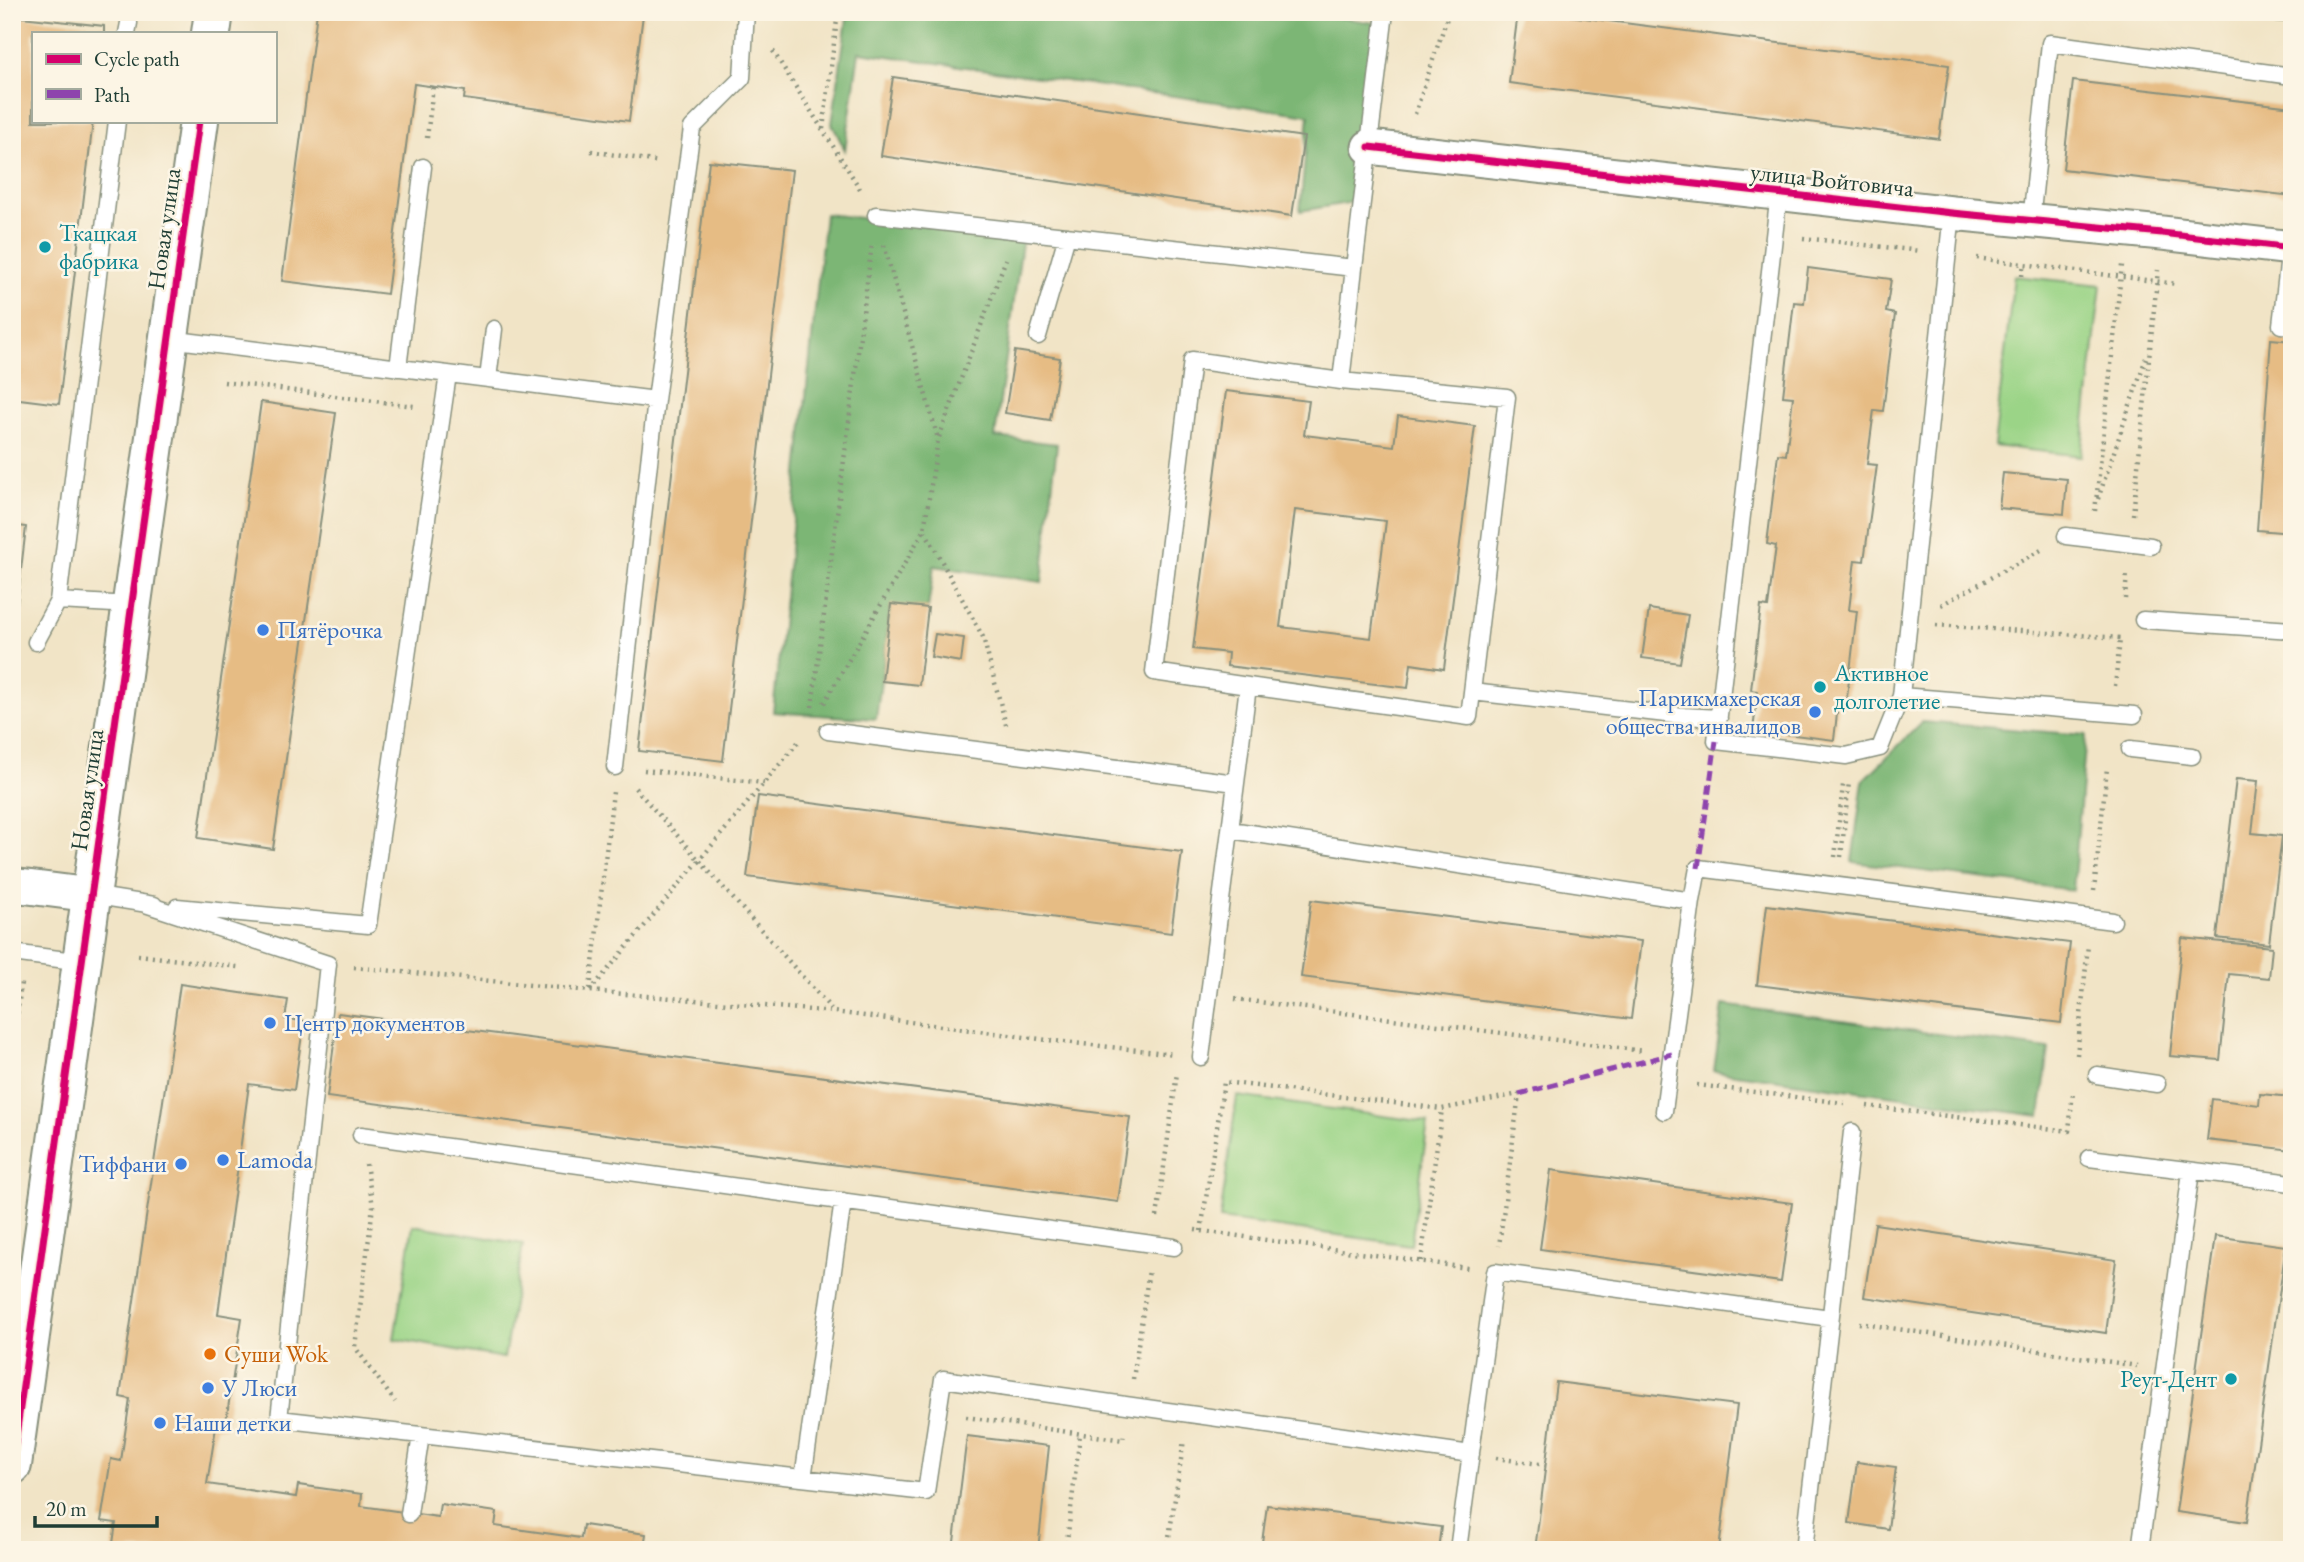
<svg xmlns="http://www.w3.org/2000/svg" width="2304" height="1562" viewBox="0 0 2304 1562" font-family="'EB Garamond',serif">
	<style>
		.green { fill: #9bd487; stroke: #5d885e; stroke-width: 2 }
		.forest { fill: #7cb674; stroke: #4e7a54; stroke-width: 2 }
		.building { fill: #e6bc84; fill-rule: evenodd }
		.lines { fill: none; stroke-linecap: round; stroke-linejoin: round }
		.service-casing { stroke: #88907d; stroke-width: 19 }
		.minor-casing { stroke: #88907d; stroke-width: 37 }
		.tertiary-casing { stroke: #88907d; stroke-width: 42 }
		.path { stroke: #88907d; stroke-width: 4.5; stroke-dasharray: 2 5; stroke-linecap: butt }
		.service { stroke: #fff; stroke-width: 16 }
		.minor { stroke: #fff; stroke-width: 33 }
		.tertiary { stroke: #fff; stroke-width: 38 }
		.quiet { stroke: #8e44ad; stroke-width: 5; stroke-dasharray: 10 5; stroke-linecap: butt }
		.cycleway-casing { stroke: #fcf5e5; stroke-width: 11 }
		.cycleway { stroke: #d6006c; stroke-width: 7 }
		.culture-dot { fill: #0f9aa8; stroke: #fcf5e5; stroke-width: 2.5 }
		.shop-dot { fill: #3f7fe0; stroke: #fcf5e5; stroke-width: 2.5 }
		.food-dot { fill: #e8710a; stroke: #fcf5e5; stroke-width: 2.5 }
		.labels { text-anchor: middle; stroke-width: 5; stroke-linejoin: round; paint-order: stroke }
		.street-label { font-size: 24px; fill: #1f3d34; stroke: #fcf5e5 }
		.culture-label { font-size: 24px; fill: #0d838f; stroke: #fcf5e5; text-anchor: start }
		.shop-label { font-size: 24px; fill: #366cbe; stroke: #fcf5e5; text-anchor: start }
		.food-label { font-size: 24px; fill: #c56008; stroke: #fcf5e5; text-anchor: start }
	</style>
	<rect width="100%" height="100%" fill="#fcf5e5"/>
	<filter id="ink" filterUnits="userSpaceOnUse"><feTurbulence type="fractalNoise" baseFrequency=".0143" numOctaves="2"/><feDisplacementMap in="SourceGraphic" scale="14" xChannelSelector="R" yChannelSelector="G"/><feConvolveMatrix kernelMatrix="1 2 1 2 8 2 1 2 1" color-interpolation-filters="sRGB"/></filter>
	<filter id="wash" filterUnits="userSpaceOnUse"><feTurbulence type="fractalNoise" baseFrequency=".00686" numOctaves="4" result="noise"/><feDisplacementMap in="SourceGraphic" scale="28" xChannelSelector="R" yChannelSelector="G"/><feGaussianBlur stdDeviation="1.57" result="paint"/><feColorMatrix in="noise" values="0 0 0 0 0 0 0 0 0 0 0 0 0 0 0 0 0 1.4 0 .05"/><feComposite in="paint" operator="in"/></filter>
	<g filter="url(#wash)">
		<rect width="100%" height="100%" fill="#f1e4c6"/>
		<!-- green -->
		<path class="green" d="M2014,276L2101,285L2081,456L1994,446Z
			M1237,1096L1428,1122L1411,1245L1220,1219Z
			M413,1225L523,1244L504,1358L394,1339Z"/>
		<!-- forest -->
		<path class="forest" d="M848,12H1305L1375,23L1354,202L1300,211L1309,115L859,52L845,150L832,124Z
			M825,214L1023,236L995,437L1057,444L1042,582L934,566L928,608L891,605L876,719L773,712Z
			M1922,722L2086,735L2073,890L1852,862L1863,781Z
			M1723,1005L2049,1049L2040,1116L1714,1071Z"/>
		<g id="blocks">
			<!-- building -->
			<path class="building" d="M317,12H624L643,15L629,121L464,99L465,91L414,84L387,294L282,281Z
				M1518,12H1539L1949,65L1939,139L1509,83Z
				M12,16L104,26V33H33V121H93L59,404L12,398Z
				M893,77L1304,137L1292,216L881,156Z
				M2073,81L2292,107V196L2063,169Z
				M709,161L792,170L723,761L639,751Z
				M1808,268L1891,279L1886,312L1895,314L1883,411L1874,410L1867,464L1877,465L1864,561L1855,560L1849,610L1857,611L1846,706L1838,705L1834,740L1753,730L1758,691L1751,690L1761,606L1768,607L1776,546L1767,544L1778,454L1786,455L1793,397L1783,396L1794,302L1804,303Z
				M2271,339L2292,341V533L2257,530Z
				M1015,351L1060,358L1050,420L1005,413Z
				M1226,391L1309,401L1304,435L1394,446L1398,416L1475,426L1444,669L1411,664L1408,688L1227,666L1228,653L1193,649ZM1295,510L1386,521L1371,638L1280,627Z
				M261,402L336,413L273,849L198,838Z
				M2003,473L2067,479L2064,514L1999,508Z
				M12,525L26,527L14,630H12Z
				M891,604L928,608L919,685L882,681Z
				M1649,609L1688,615L1680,663L1642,658Z
				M935,634L964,638L961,662L931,657Z
				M2236,779L2258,781L2252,833L2282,836L2269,944L2217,938Z
				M758,796L1182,852L1171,933L747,877Z
				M1311,900L1641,941L1631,1019L1301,977Z
				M1767,905L2070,943L2061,1023L1757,985Z
				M2182,938L2272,947L2269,978L2229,974L2220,1060L2170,1056Z
				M180,984L288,1000L285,1019L304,1021L294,1090L249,1084L218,1314L242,1318L225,1428L216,1427L207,1484L296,1497L298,1485L362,1494L361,1506L438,1517L440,1504L497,1512L495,1526L581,1538L583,1525L646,1534L644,1547L651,1550H112L116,1523L101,1521L111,1459L121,1461L130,1399L120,1397Z
				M338,1013L1130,1117L1118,1202L327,1097Z
				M2260,1094L2292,1097V1150L2207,1140L2212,1099L2259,1105Z
				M1551,1170L1792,1203L1781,1282L1540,1249Z
				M1875,1224L2116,1260L2106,1333L1864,1297Z
				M2215,1236L2286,1246L2247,1522L2176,1512Z
				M1556,1382L1737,1405L1719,1550H1535Z
				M967,1436L1049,1446L1038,1550H953Z
				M1857,1462L1896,1467L1888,1529L1849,1523Z
				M1267,1505L1441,1527L1438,1550H1261Z"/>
		</g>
	</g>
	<g filter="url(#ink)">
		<use href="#blocks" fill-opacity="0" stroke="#88907d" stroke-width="2"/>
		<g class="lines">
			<defs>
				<path id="service" d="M2266,12L2292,14
					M127,33L129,23
					M117,121L58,601L132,605
					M1779,193L1716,741L1846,756L1880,748L1901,696
					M1952,213L1901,696L2134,715
					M876,215L1354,268L1385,12
					M2031,221L2050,43L2292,76
					M2290,248L2281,325L2292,326
					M1354,268L1341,381L1507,397L1472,692L1684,716L1719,718
					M1038,336L1067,236
					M169,339L656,400
					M398,368L423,167
					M488,379L494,329
					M2066,536L2151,546
					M2143,620L2292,630
					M36,642L58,601
					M1248,686L1154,672L1192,360L1341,381
					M828,731L1236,783L1201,1057
					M2130,749L2192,756
					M615,767L656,400L692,128L742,78L746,12
					M1236,783L1248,686L1469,717L1472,692
					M1231,830L1692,901L1664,1111
					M91,895L154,905
					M1692,901L1698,868L2113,921
					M145,904L328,964L279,1419L926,1492L943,1379L1471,1454
					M177,907L368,925L448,374
					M12,953L82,962
					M2097,1075L2157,1084
					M361,1135L1174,1247
					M2089,1158L2292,1183
					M803,1478L843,1201
					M409,1514L421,1435
					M1458,1550L1495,1272L1830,1318
					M1804,1550L1852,1132
					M2140,1550L2191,1171"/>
				<path id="minor" d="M1369,147L1952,213L2162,233L2292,248
					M12,885L91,895"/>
				<path id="tertiary" d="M211,33L214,12
					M12,1465L199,121"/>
			</defs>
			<!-- service casing -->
			<use href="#service" class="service-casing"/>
			<!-- minor casing -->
			<use href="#minor" class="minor-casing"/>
			<!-- tertiary casing -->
			<use href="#tertiary" class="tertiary-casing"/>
			<!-- path -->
			<path class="path" d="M773,51L862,192
				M1415,114L1449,12
				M823,129L838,12
				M427,138L433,86
				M591,151L659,162
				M1803,238L1920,251
				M884,245L938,439
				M1977,258L2177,284
				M2022,276L2024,264
				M224,382L414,406
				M2098,499L2147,355
				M2095,511L2122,265
				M2133,515L2158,270
				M925,531L983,637L1006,725
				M2125,599L2127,573
				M1941,605L2043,549
				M1936,625L2120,638
				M2115,686L2120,639
				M824,703L924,530L938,440L1006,259
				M812,707L872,244
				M644,770L764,783
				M635,788L834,1012
				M1835,857L1843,785
				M1841,857L1849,782
				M2094,891L2107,768
				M138,955L238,967
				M354,967L590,991L834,1012L1055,1041L1174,1054
				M590,989L613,792
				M590,991L800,740
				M1235,999L1643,1051
				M2077,1055L2088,945
				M12,1062L21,983
				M1697,1085L1844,1103
				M1867,1106L2069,1131L2073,1091
				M366,1164L373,1206L355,1347L395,1402
				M1157,1217L1177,1073
				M1195,1230L1468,1268
				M1201,1231L1224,1082L1442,1109L1519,1094L1499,1246
				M1421,1261L1442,1109
				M1859,1323L2137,1366
				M1133,1379L1149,1270
				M966,1417L1123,1440L1124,1433
				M1496,1458L1546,1465
				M1066,1550L1080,1434
				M1167,1550L1184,1440"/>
			<!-- service -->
			<use href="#service" class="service"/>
			<!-- minor -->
			<use href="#minor" class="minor"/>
			<!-- tertiary -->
			<use href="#tertiary" class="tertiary"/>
			<!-- quiet -->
			<path class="quiet" d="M1698,868L1716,741
				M1519,1094L1672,1054"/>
			<defs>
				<path id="cycleway" d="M1369,147L1952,213L2162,233L2292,248
					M12,1465L199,121"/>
			</defs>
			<!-- cycleway casing -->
			<use href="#cycleway" class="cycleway-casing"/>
			<!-- cycleway -->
			<use href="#cycleway" class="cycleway"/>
		</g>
	</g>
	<!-- markers -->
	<g class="culture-dot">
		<circle cx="45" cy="247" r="7"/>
		<circle cx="1820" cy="687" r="7"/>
		<circle cx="2231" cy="1379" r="7"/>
	</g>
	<g class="shop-dot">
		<circle cx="263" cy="630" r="7"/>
		<circle cx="1815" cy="712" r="7"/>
		<circle cx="270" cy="1023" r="7"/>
		<circle cx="223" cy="1160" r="7"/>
		<circle cx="181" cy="1164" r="7"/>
		<circle cx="208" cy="1388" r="7"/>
		<circle cx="160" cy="1423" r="7"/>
	</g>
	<circle class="food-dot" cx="210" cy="1354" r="7"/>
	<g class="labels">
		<!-- street labels -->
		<g class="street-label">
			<text transform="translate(1832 180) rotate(6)" y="8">улица Войтовича</text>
			<text transform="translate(164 229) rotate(-82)" y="8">Новая улица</text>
			<text transform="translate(87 790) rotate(-82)" y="8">Новая улица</text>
		</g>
		<!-- culture labels -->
		<g class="culture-label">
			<text x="59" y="241">Ткацкая<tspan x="59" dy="28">фабрика</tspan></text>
			<text x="1834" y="681">Активное<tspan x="1834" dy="28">долголетие</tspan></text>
			<text x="2217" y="1387" text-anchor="end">Реут-Дент</text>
		</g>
		<!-- shop labels -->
		<g class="shop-label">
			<text x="277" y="638">Пятёрочка</text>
			<text x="1801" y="706" text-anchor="end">Парикмахерская<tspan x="1801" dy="28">общества инвалидов</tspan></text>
			<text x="284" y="1031">Центр документов</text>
			<text x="237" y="1168">Lamoda</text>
			<text x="167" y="1172" text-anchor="end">Тиффани</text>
			<text x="222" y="1396">У Люси</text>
			<text x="174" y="1431">Наши детки</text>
		</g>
		<!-- food labels -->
		<g class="food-label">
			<text x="224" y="1362">Суши Wok</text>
		</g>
	</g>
	<!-- margin -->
	<rect width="2304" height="1562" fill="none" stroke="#fcf5e5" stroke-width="42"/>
	<!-- legend -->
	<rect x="32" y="32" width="245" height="91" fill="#fcf5e5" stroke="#a4ab9e" stroke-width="2"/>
	<rect x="46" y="54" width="35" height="10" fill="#d6006c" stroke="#a4ab9e" stroke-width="2"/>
	<text x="94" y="66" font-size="21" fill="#1f3d34">Cycle path</text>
	<rect x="46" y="89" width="35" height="10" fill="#8e44ad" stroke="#a4ab9e" stroke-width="2"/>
	<text x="94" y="102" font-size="21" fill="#1f3d34">Path</text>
	<!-- scale -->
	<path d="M35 1516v10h122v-10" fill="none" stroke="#1f3d34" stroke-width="3.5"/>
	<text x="46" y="1516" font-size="21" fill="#1f3d34" stroke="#fcf5e5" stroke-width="5" paint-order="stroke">20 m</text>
</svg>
